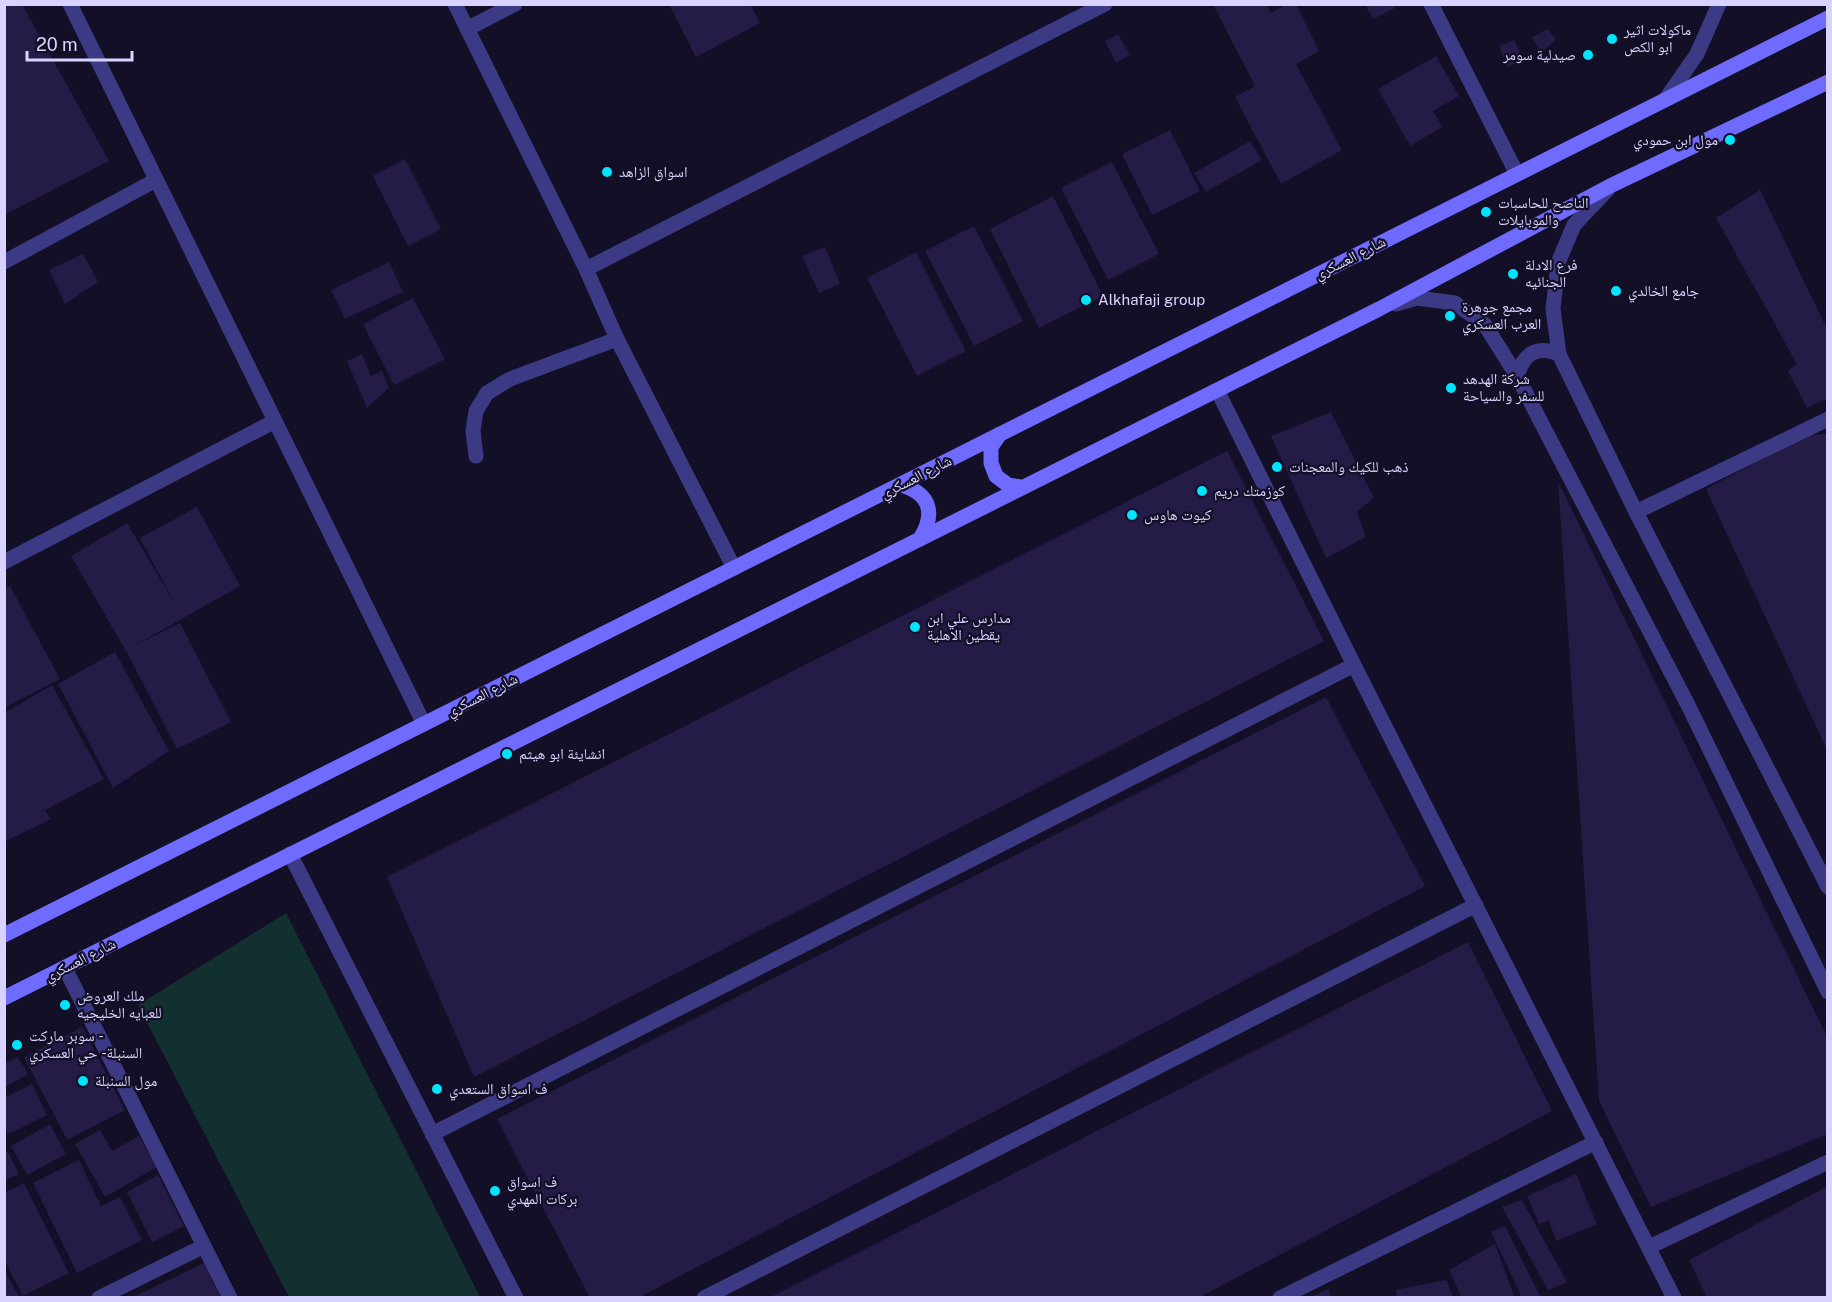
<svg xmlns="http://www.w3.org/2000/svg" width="1832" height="1302" viewBox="0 0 1832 1302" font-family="'Public Sans','Noto Naskh Arabic',sans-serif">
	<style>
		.green { fill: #12302f }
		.building { fill: #241b47 }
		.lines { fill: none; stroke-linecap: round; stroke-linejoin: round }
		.service { stroke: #3d3a85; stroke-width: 15 }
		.minor { stroke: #3d3a85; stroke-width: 15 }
		.tertiary { stroke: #3d3a85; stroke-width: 15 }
		.secondary { stroke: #6f6bff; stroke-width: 15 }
		.poi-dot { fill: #00e5ff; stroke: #130f26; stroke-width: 2 }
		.labels { text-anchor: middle; stroke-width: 4.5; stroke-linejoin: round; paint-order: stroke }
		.poi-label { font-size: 15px; fill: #d9d4ff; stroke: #130f26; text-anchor: start }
		.street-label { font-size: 15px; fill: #d9d4ff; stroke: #130f26 }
	</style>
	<rect width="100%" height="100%" fill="#130f26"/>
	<!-- green -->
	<path class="green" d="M286,913L480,1297H289L138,1005Z"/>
	<!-- building -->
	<path class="building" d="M4,4H22L109,161L4,215Z
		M669,4H750L760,23L696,57Z
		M1213,4H1266L1271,13L1287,4H1296L1319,51L1296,64L1342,150L1281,184L1235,97L1255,86Z
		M1365,4H1394L1395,8L1373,19Z
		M1548,29L1556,40L1541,53L1532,37Z
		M1118,34L1130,55L1116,63L1105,41Z
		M1514,40L1523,59L1508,67L1499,46Z
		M1436,56L1459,96L1433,111L1442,127L1410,146L1378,89Z
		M1170,130L1200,191L1152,215L1122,154Z
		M1250,141L1262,160L1206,192L1194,173Z
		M405,159L441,229L408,246L373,176Z
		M1112,162L1159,254L1108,280L1061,188Z
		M1760,190L1828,331V398L1807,408L1788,371L1797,364L1716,218Z
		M1053,196L1103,296L1039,328L990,229Z
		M974,226L1023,321L974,346L925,251Z
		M825,247L840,284L819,293L802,256Z
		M916,252L966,351L917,376L867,278Z
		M83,254L98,282L65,304L49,270Z
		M389,262L403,292L345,319L331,290Z
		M413,298L445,359L394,385L363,324Z
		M362,354L371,376L382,371L389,388L367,408L347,361Z
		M1331,412L1374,498L1357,512L1366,537L1326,558L1271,436Z
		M1828,434V752L1706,489L1808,435Z
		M1227,451L1324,641L474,1077L387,877Z
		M1558,481L1828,1039V1134L1651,1207L1599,1101Z
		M197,507L240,586L134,646L180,623L231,722L177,749L126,651L71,556L127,523L174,602L140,538Z
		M10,586L60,679L4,708V589Z
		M115,652L169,751L113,788L58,684Z
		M52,685L104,779L45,810L51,819L4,842V713Z
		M1326,697L1425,886L638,1298H590L497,1119Z
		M1468,942L1552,1111L1198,1298H769Z
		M82,1027L125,1110L67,1140L24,1057Z
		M18,1057L28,1074L4,1088V1064Z
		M32,1084L47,1115L9,1134L4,1126V1098Z
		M50,1124L66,1154L27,1175L11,1146Z
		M100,1130L112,1151L139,1136L157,1167L105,1197L75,1144Z
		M8,1152L19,1174L4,1181V1153Z
		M79,1160L101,1206L120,1197L142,1240L77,1273L33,1183Z
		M1576,1174L1597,1224L1556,1241L1549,1220L1539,1224L1527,1196Z
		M158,1175L184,1226L152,1242L127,1192Z
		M24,1183L69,1273L23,1296L4,1259V1193Z
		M1828,1186V1298H1707L1689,1260Z
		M1522,1200L1567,1282L1548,1290L1502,1207Z
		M1505,1226L1541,1298H1522L1491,1232Z
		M1495,1244L1515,1298H1462L1449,1270Z
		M204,1263L221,1298H131Z
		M4,1270L20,1298H4Z
		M1446,1280L1454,1298H1398L1395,1290Z
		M1328,1289L1332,1298H1308Z"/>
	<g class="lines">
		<!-- service -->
		<path class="service" d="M476,456L473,431L476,411L487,393L510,379L617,339"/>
		<!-- minor -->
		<path class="minor" d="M70,4L424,724
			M455,4L586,269L617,339L734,568
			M1431,4L1517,174
			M467,29L515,4
			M4,262L156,180
			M586,269L1105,4
			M1217,390L1354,665L1674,1298
			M1636,512L1828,419
			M4,562L275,421
			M290,854L516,1298
			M65,968L230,1298
			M432,1134L1354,665
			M1649,1247L1828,1162
			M99,1298L204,1246
			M704,1298L1476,905
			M1280,1298L1596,1142"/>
		<!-- tertiary -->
		<path class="tertiary" d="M1665,100L1697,54L1719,4
			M1608,189L1574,225L1558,263L1553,309L1559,354L1636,512L1828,887
			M1396,304L1417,298L1455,303L1485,325L1517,376L1688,705L1828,992
			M1517,376C1524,353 1537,345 1559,354"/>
		<!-- secondary -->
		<path class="secondary" d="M1000,434L991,447V463L996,476L1008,485L1021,487
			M901,485C929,493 936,512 921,537
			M4,935L1828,18
			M4,998L1379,309L1610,186L1828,82"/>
	</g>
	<!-- markers -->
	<g class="poi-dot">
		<circle cx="1612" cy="39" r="6"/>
		<circle cx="1588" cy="55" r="6"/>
		<circle cx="1730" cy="140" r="6"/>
		<circle cx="607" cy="172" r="6"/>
		<circle cx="1486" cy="212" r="6"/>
		<circle cx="1513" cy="274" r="6"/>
		<circle cx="1616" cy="291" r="6"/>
		<circle cx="1086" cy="300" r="6"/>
		<circle cx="1450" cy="316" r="6"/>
		<circle cx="1451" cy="388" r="6"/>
		<circle cx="1277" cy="467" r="6"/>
		<circle cx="1202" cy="491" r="6"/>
		<circle cx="1132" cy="515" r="6"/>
		<circle cx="915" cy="627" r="6"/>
		<circle cx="507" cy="754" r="6"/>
		<circle cx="65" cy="1005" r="6"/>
		<circle cx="17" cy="1045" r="6"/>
		<circle cx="83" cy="1081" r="6"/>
		<circle cx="437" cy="1089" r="6"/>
		<circle cx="495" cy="1191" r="6"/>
	</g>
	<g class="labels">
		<!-- poi labels -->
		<g class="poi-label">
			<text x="1624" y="35">ماكولات اثير<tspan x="1624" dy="17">ابو الكص</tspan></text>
			<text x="1576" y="60" text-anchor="end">صيدلية سومر</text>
			<text x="1718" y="145" text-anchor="end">مول ابن حمودي</text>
			<text x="619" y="177">اسواق الزاهد</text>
			<text x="1498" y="208">الناصح للحاسبات<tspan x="1498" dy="17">والموبايلات</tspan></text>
			<text x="1525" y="270">فرع الادلة<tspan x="1525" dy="17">الجنائيه</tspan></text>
			<text x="1628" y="296">جامع الخالدي</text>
			<text x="1098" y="305">Alkhafaji group</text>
			<text x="1462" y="312">مجمع جوهرة<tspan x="1462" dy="17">العرب العسكري</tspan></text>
			<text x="1463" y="384">شركة الهدهد<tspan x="1463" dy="17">للسفر والسياحة</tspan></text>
			<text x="1289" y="472">ذهب للكيك والمعجنات</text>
			<text x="1214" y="496">كوزمتك دريم</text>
			<text x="1144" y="520">كيوت هاوس</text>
			<text x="927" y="623">مدارس علي ابن<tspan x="927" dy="17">يقطين الاهلية</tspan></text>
			<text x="519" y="759">انشايئة ابو هيثم</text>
			<text x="77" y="1001">ملك العروض<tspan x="77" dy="17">للعبايه الخليجيه</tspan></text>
			<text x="29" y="1041">سوبر ماركت -<tspan x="29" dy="17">السنبلة - حي العسكري</tspan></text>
			<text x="95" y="1086">مول السنبلة</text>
			<text x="449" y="1094">ف اسواق الستعدي</text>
			<text x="507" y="1187">ف اسواق<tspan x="507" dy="17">بركات المهدي</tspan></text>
		</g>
		<!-- street labels -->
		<g class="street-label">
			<text transform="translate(1350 258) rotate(-27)" y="5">شارع العسكري</text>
			<text transform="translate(916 477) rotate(-27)" y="5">شارع العسكري</text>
			<text transform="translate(482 695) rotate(-27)" y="5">شارع العسكري</text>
			<text transform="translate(80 960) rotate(-27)" y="5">شارع العسكري</text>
		</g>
	</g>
	<!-- border -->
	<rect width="1832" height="1302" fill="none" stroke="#d9d4ff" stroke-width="12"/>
	<!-- scale -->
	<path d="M27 51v9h105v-9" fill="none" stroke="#d9d4ff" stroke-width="3"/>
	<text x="36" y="51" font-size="18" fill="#d9d4ff" stroke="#130f26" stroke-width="4.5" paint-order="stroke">20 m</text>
</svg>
